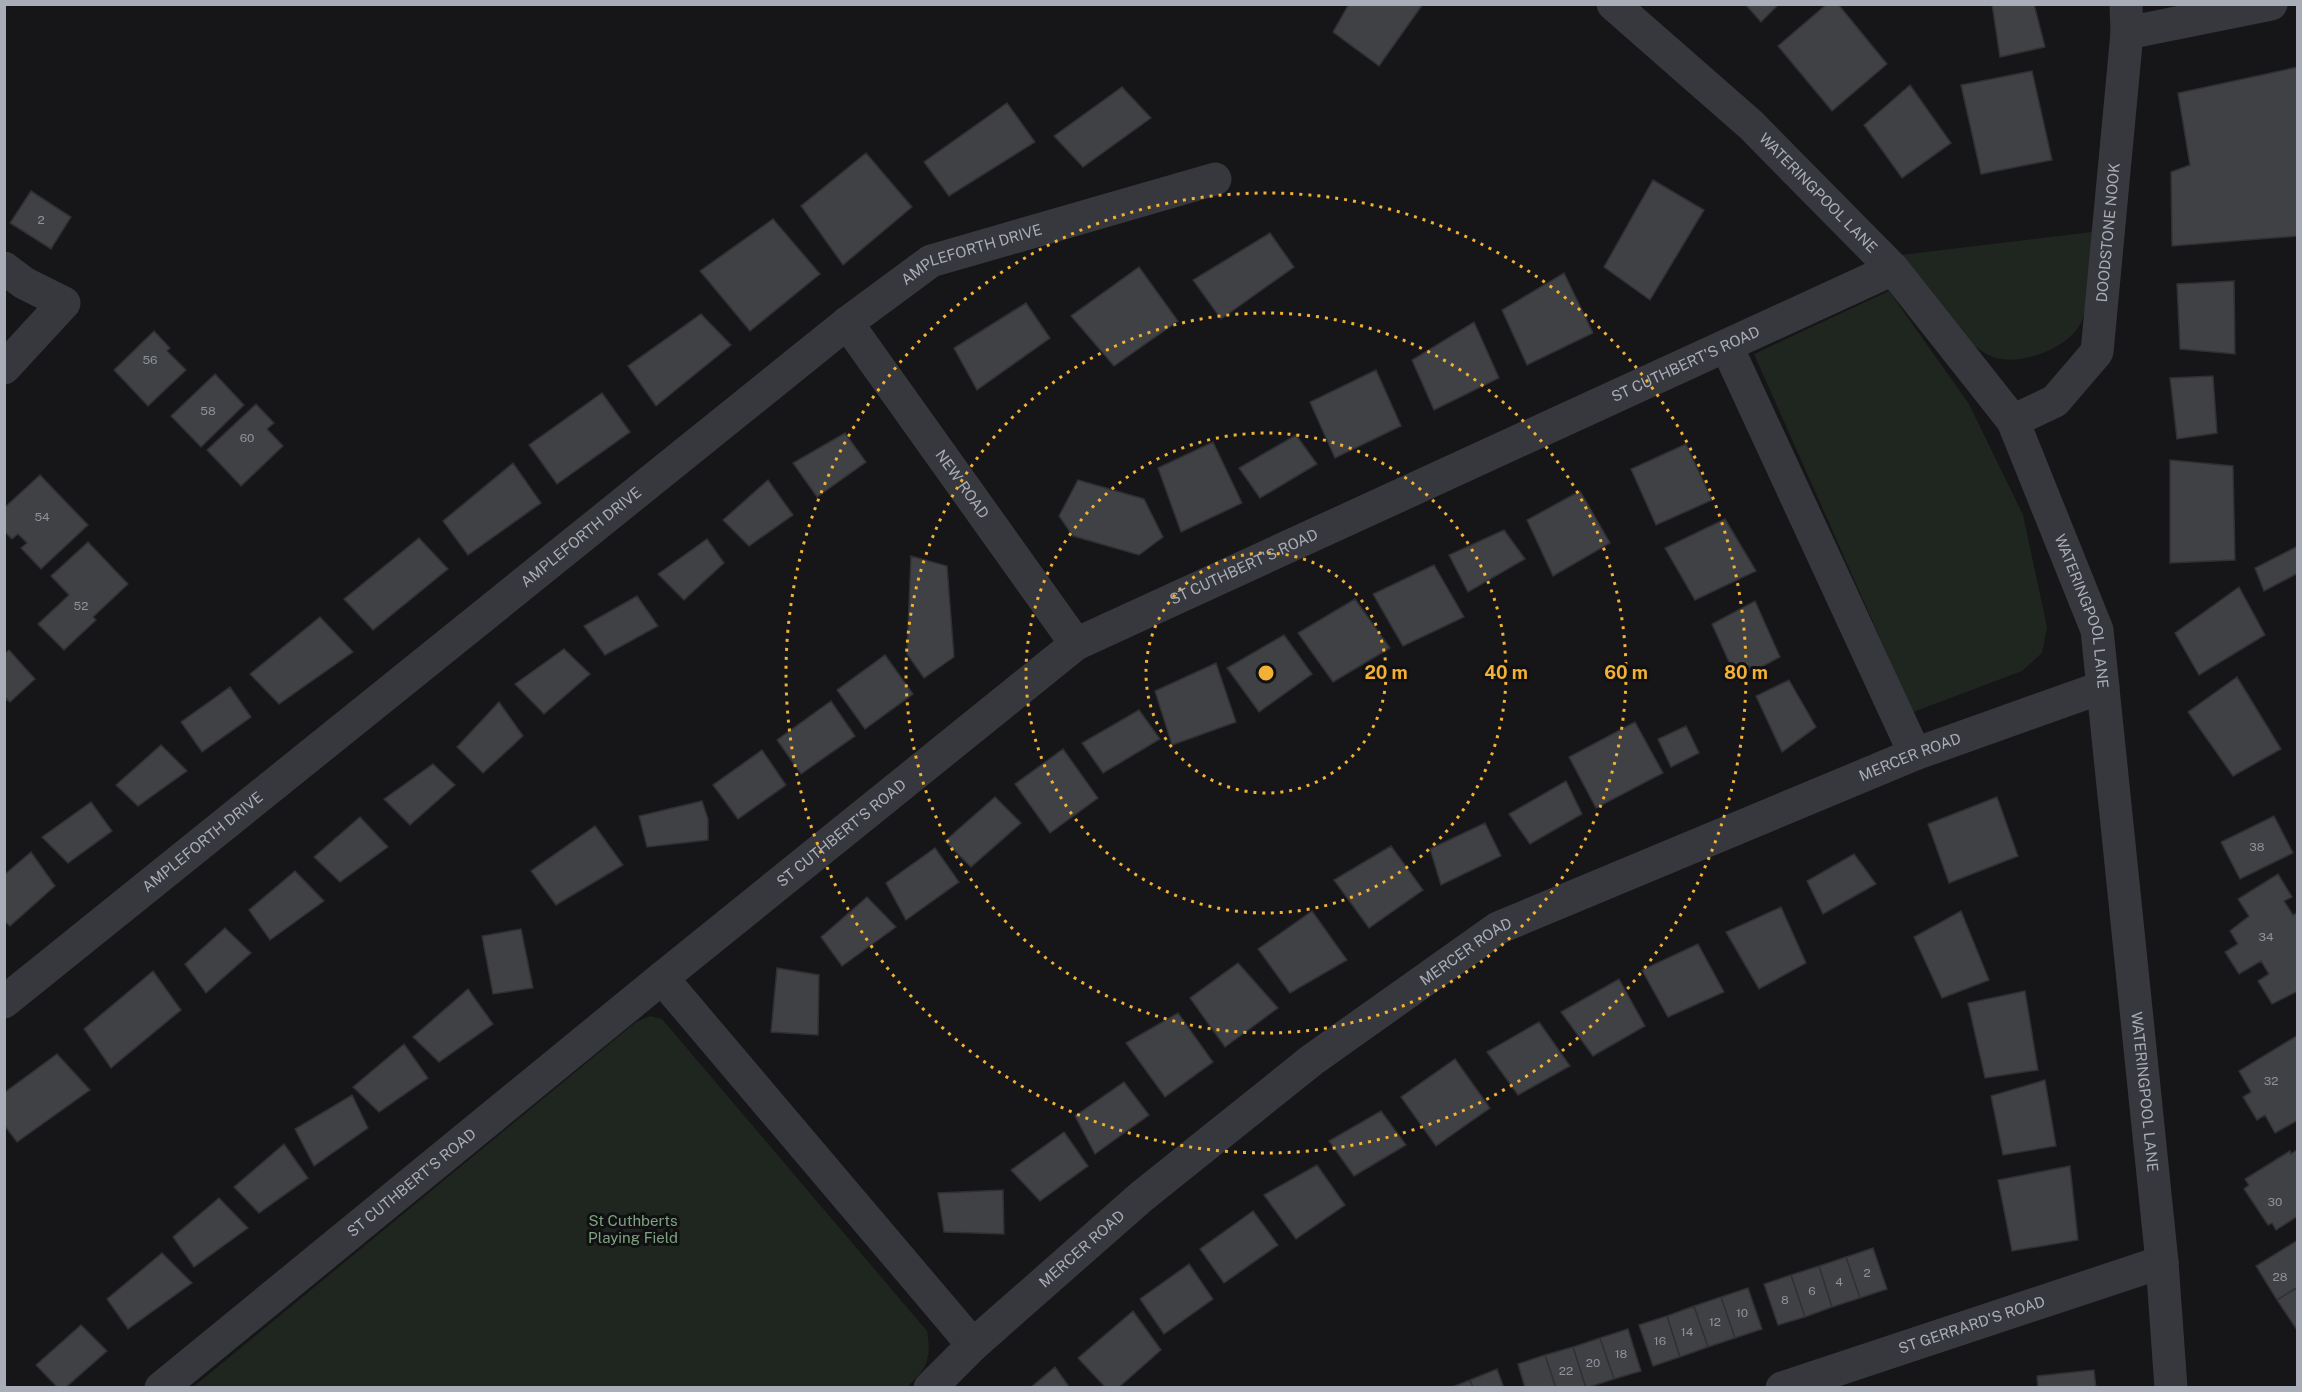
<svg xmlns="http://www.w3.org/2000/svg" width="2302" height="1392" viewBox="0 0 2302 1392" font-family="'Public Sans',sans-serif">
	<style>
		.green { fill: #1e261f }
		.building { fill: #404145; stroke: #303034; stroke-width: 1.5 }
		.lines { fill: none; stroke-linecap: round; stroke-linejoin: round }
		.minor { stroke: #37383d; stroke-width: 33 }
		.ring { fill: none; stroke: #f2b134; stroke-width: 3; stroke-dasharray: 3 6 }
		.labels { text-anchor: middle; stroke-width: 6; stroke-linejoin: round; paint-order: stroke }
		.number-label { font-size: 12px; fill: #8e929b }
		.street-label { font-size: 15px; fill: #a8adb8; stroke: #111113 }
		.park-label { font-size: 15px; fill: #7fa381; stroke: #111113 }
		.centre { fill: #f2b134; stroke: #111113; stroke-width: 3 }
		.ring-label { font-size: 18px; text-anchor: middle; font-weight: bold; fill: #f2b134; stroke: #111113; stroke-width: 6; stroke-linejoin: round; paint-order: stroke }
	</style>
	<rect width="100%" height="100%" fill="#161618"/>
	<!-- green -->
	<path class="green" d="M2092,232C2090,253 2089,307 2081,323C2067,350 2015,369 1988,355C1958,339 1923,283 1901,255Z
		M1889,291L1969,404L2023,515L2047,627L2042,653L2022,671L1913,712L1754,354Z
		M650,1016L662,1019L927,1331C932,1359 927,1368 907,1387L192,1388L636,1022Z"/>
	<!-- building -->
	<path class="building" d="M1349,4H1423L1379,66L1333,32Z
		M1745,4H1779L1761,22Z
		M1827,4H1838L1887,64L1832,111L1778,46Z
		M1992,4H2034L2045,47L2000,57Z
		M2298,67V236L2172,246L2171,172L2190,165L2178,93Z
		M2032,71L2052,160L1981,174L1961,85Z
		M1910,85L1951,143L1902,178L1864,125Z
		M1122,87L1151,118L1083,167L1054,136Z
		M1007,103L1035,142L949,196L924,162Z
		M866,153L912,207L843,265L801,206Z
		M1653,180L1704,210L1650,300L1604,267Z
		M31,191L71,217L51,249L10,223Z
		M773,219L820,274L750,331L700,271Z
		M1270,233L1294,267L1221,319L1193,280Z
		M1139,267L1178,321L1114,366L1071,316Z
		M1564,273L1593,333L1527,365L1502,310Z
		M2234,281L2235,354L2180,349L2177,284Z
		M1026,303L1050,338L977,390L954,348Z
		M701,314L731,345L656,406L628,366Z
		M1474,322L1499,378L1434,410L1412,360Z
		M154,331L170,348L167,351L186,370L148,406L114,370Z
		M1376,370L1401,426L1335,458L1310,402Z
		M215,374L244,405L201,447L171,416Z
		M2213,376L2217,433L2177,439L2170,378Z
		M602,393L630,432L557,484L529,445Z
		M256,404L274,423L267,429L283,446L241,486L207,450Z
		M845,433L866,462L817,497L793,463Z
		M1296,435L1317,464L1260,498L1239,468Z
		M1213,442L1242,503L1181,532L1158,468Z
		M1686,444L1712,500L1656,525L1631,469Z
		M2170,460L2233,466L2235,560L2170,563Z
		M513,463L541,503L468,555L443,521Z
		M40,475L88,525L41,569L21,548L27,543L18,534L12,539L4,531V508Z
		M768,480L793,515L749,546L723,520Z
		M1078,480L1144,499L1163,537L1139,555L1073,536L1059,516Z
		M1580,491L1610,543L1553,576L1527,520Z
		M1725,519L1756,571L1695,600L1665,548Z
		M1504,530L1525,559L1468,592L1449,555Z
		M419,538L448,569L373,630L344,599Z
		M707,539L724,563L684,600L658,574Z
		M88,542L128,584L93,617L96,620L64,650L38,624L69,595L51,576Z
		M2298,546V573L2264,591L2255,568Z
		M911,556L947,566L954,657L924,678L907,654Z
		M1434,565L1464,617L1403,646L1373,594Z
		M2239,587L2265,635L2199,675L2175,633Z
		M637,596L658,626L605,655L584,626Z
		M1355,599L1390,648L1333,682L1298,633Z
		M1755,601L1780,657L1737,680L1712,624Z
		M320,617L353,652L279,704L250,674Z
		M1284,635L1312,674L1259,712L1227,668Z
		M564,649L590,674L544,714L515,684Z
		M9,650L35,679L10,702L7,699L4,702V654Z
		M885,655L913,694L865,729L837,690Z
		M1216,663L1236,722L1172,745L1155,691Z
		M2237,677L2281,749L2233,776L2188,712Z
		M1789,680L1816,727L1782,752L1756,696Z
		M230,687L251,717L202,752L181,722Z
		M831,701L855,736L801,774L777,740Z
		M499,702L523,736L483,773L457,747Z
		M1139,710L1160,739L1103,773L1082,743Z
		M1635,722L1663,773L1596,808L1569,757Z
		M1686,726L1699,753L1671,767L1658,739Z
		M161,745L187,771L138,806L116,785Z
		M1063,749L1098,798L1050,833L1015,784Z
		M762,750L786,785L738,819L713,785Z
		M433,764L455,785L410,825L384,799Z
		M1566,781L1582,814L1530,844L1509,814Z
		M995,797L1021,823L971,867L945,841Z
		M1997,797L2018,856L1949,883L1928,824Z
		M702,801L708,819V840L647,847L639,816Z
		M91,802L112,831L68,863L42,837Z
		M2274,816L2293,853L2240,879L2221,842Z
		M360,817L388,847L340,882L314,857Z
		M1485,823L1501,856L1441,885L1430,849Z
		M595,826L623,865L556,905L531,871Z
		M1391,846L1423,890L1369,928L1334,880Z
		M935,848L959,882L906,920L886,883Z
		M31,852L55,886L10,926L4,921V875Z
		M1854,854L1876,884L1823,914L1807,881Z
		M295,871L324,901L270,940L249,910Z
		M2278,874L2292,897L2284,901L2293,915L2298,912V991L2272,1004L2258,981L2269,974L2261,961L2239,974L2225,952L2238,944L2230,931L2249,916L2238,899Z
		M867,897L896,927L842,966L821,937Z
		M1781,907L1806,963L1759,989L1726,932Z
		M1312,911L1347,960L1290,993L1258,949Z
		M1961,911L1989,980L1942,998L1914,937Z
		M225,928L251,953L206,993L185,964Z
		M521,929L533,988L493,994L482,936Z
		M1698,944L1724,992L1668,1017L1642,970Z
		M1238,963L1278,1008L1225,1047L1190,998Z
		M777,968L819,975L818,1035L771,1032Z
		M153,971L181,1010L111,1068L84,1029Z
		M1619,979L1645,1026L1593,1056L1561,1012Z
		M468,989L493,1024L439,1062L413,1037Z
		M2025,991L2038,1070L1985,1078L1968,1003Z
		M1178,1013L1213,1062L1165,1097L1126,1043Z
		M1539,1022L1570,1066L1518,1095L1487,1052Z
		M2298,1035V1120L2275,1133L2265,1115L2257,1120L2243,1097L2251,1092L2239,1071Z
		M404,1044L428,1078L379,1112L353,1087Z
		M57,1054L90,1090L17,1142L4,1125V1093Z
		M1455,1059L1490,1108L1436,1146L1401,1097Z
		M2045,1080L2056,1146L2003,1155L1991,1096Z
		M1124,1082L1149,1115L1095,1154L1075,1116Z
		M352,1095L368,1128L314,1166L295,1129Z
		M1381,1111L1406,1145L1354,1176L1329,1141Z
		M1064,1132L1088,1166L1040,1201L1011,1170Z
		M284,1144L308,1178L259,1213L234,1187Z
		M2298,1149V1216L2276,1230L2272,1223L2268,1225L2244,1189L2249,1185L2245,1179L2290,1151L2291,1154Z
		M1317,1165L1345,1205L1296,1239L1264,1195Z
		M2070,1166L2078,1240L2012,1251L1998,1180Z
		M1003,1190L1004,1234L944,1232L938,1193Z
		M219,1198L248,1228L194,1267L173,1237Z
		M1253,1211L1278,1245L1224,1283L1200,1249Z
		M2298,1240V1287L2277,1300L2256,1266Z
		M1873,1248L1887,1289L1860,1298L1846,1257Z
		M162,1253L192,1283L128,1329L107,1299Z
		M1846,1257L1860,1298L1832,1307L1819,1266Z
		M1189,1264L1213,1299L1164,1334L1140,1299Z
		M1819,1266L1832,1307L1805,1317L1791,1275Z
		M1791,1275L1805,1317L1778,1325L1764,1284Z
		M2298,1287V1330H2297L2277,1300Z
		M1748,1288L1762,1329L1735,1338L1721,1297Z
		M1721,1297L1735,1338L1708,1347L1694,1306Z
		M1694,1306L1708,1347L1680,1357L1667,1316Z
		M1133,1311L1161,1350L1118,1388H1106L1078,1358Z
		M1667,1316L1680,1357L1653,1366L1639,1325Z
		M81,1325L107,1351L65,1388H58L36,1365Z
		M1628,1329L1641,1371L1614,1379L1600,1338Z
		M1600,1338L1614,1379L1586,1388L1573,1347Z
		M1573,1347L1586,1388H1556L1545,1355Z
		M1545,1355L1556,1388H1525L1518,1364Z
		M1055,1367L1070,1388H1030Z
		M1497,1369L1504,1388H1473L1470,1380Z
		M2094,1370L2096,1388H2038L2037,1376Z
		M1470,1380L1473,1388H1450Z"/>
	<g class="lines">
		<!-- minor -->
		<g class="minor">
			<path id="s1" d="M1613,4L1751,125L1893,269L2013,421L2097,630L2162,1262L2171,1388"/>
			<path d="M2127,33L2271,4"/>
			<path d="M4,268L24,283L64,303L4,368"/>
			<path id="s2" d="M847,323L1076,644"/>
			<path d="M1727,347L1915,754"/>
			<path id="s3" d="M2013,421L2055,401L2097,352L2127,33L2126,4"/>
			<path d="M662,978L973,1345"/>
			<path id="s4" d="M4,1002L847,323L931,261L1215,179"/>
			<path id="s5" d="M161,1388L662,978L1076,644L1893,269"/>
			<path id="s6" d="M930,1388L973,1345L1141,1197L1312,1060L1498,928L1915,754L2103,687"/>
			<path id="s7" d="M1782,1388L2162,1262"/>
		</g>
	</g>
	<!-- distance rings -->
	<g class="ring">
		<circle cx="1266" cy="673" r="120"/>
		<circle cx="1266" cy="673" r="240"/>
		<circle cx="1266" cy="673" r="360"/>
		<circle cx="1266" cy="673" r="480"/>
	</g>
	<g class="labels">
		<!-- number labels -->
		<g class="number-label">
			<text x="41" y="224">2</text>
			<text x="150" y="364">56</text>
			<text x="208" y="415">58</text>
			<text x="247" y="442">60</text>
			<text x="42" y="521">54</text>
			<text x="81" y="610">52</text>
			<text x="2257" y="851">38</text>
			<text x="2266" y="941">34</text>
			<text x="2271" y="1085">32</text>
			<text x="2275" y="1206">30</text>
			<text x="1867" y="1277">2</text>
			<text x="2280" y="1281">28</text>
			<text x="1839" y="1286">4</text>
			<text x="1812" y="1295">6</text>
			<text x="1785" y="1304">8</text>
			<text x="1742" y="1317">10</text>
			<text x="1715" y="1326">12</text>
			<text x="1687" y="1336">14</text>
			<text x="1660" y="1345">16</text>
			<text x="1621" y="1358">18</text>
			<text x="1593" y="1367">20</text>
			<text x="1566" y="1375">22</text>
		</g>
		<!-- street labels -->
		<g class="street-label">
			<text dy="5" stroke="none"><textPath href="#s1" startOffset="279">WATERINGPOOL LANE</textPath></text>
			<text dy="5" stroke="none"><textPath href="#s3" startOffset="231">DOODSTONE NOOK</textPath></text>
			<text dy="5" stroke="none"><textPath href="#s4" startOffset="1227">AMPLEFORTH DRIVE</textPath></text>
			<text dy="5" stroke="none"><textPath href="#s5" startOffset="1850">ST CUTHBERT'S ROAD</textPath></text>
			<text dy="5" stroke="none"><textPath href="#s2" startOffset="198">NEW ROAD</textPath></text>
			<text dy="5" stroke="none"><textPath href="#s4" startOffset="741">AMPLEFORTH DRIVE</textPath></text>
			<text dy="5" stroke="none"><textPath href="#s5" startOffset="1364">ST CUTHBERT'S ROAD</textPath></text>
			<text dy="5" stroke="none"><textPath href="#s1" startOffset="783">WATERINGPOOL LANE</textPath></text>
			<text dy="5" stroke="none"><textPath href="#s6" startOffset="1178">MERCER ROAD</textPath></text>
			<text dy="5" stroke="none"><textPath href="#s5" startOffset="878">ST CUTHBERT'S ROAD</textPath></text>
			<text dy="5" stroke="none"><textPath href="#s4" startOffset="255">AMPLEFORTH DRIVE</textPath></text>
			<text dy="5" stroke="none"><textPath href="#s6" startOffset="692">MERCER ROAD</textPath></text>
			<text dy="5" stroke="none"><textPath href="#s1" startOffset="1269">WATERINGPOOL LANE</textPath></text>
			<text dy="5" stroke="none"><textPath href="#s5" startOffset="324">ST CUTHBERT'S ROAD</textPath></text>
			<text dy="5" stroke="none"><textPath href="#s6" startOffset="206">MERCER ROAD</textPath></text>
			<text dy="5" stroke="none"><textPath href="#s7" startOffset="200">ST GERRARD'S ROAD</textPath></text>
		</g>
		<!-- park labels -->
		<g class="park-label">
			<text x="633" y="1226">St Cuthberts<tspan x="633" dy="17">Playing Field</tspan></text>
		</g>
	</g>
	<circle cx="1266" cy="673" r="9" class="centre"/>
	<g class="ring-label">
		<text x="1386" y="679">20 m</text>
		<text x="1506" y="679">40 m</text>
		<text x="1626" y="679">60 m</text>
		<text x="1746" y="679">80 m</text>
	</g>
	<!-- border -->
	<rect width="2302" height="1392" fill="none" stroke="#a8adb8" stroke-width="12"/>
</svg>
